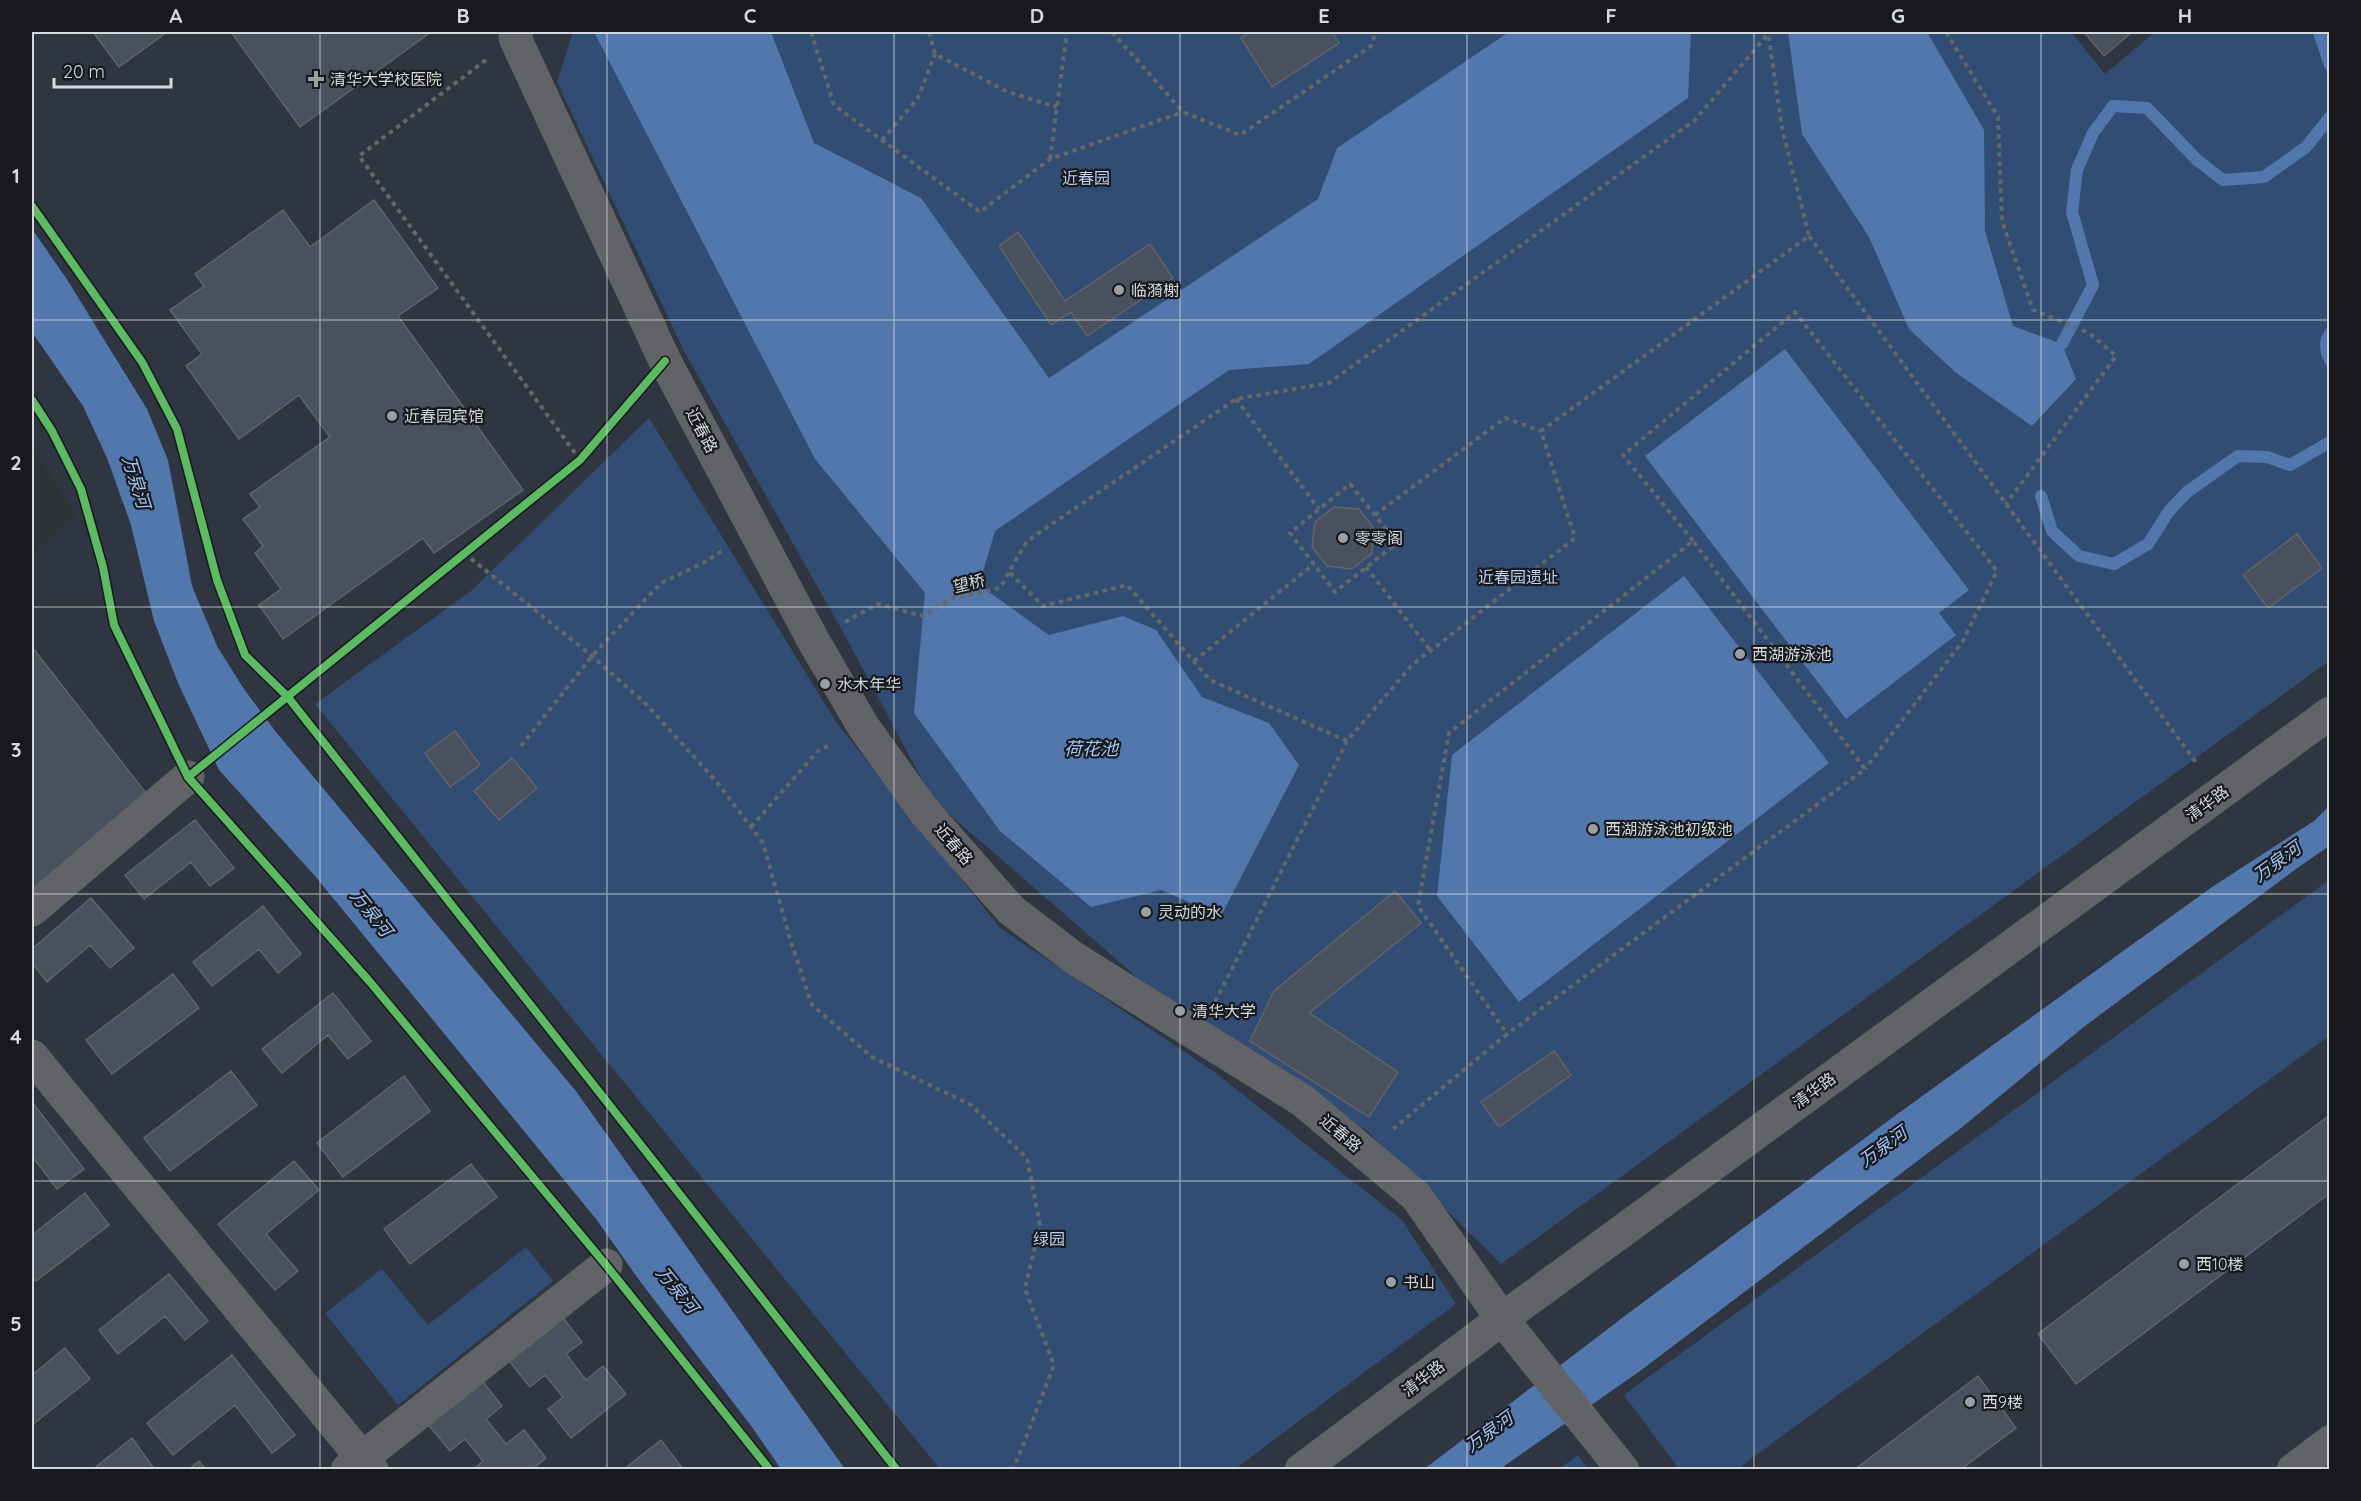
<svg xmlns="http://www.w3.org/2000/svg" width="2361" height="1501" viewBox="0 0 2361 1501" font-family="Quicksand,'Noto Sans SC',sans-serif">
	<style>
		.built { fill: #2f3642 }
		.green { fill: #324d74 }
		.water { fill: #5277ad }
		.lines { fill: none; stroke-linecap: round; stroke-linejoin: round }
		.stream { stroke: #5277ad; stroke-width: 12 }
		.building { fill: #48515d; stroke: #626468; stroke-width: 1.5 }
		.path { stroke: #65686b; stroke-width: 4; stroke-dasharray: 4.5 4.5; stroke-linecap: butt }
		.minor { stroke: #616366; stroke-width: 33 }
		.cycleway-casing { stroke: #17191c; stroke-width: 11 }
		.cycleway { stroke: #5cba63; stroke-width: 8 }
		.grid { fill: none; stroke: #d5d8dd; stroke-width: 1.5; stroke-opacity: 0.55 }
		.poi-dot { fill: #9b9ea3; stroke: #17191c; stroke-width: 2 }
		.labels { text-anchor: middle; stroke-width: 4.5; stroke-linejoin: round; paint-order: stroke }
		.poi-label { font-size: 16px; fill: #d5d8dd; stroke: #17191c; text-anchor: start }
		.park-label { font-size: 16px; fill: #bad1f2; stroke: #17191c }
		.street-label { font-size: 16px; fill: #d5d8dd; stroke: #17191c }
		.water-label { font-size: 18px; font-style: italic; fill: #a3c5f6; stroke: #17191c }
		.neatline { fill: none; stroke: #d5d8dd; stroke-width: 2 }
		.grid-label { font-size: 20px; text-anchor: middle; font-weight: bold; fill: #d5d8dd }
	</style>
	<rect width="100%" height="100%" fill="#2f3236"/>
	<!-- built -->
	<path class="built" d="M32,32H2329V1469H32V553L76,514L32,448Z"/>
	<!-- green -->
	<path class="green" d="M573,32H2071L2105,74L2155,32H2329V661L1501,1264L1367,1131L1139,979L933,800L842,630L684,351L557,82Z
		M649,418L836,722L1000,928L1213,1071L1402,1220L1456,1304L1235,1469H940L315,704L471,591Z
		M2329,880V1036L1737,1469H1679L1624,1395Z
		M526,1247L553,1281L398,1405L325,1313L382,1269L428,1325Z
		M1578,1455L1588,1469H1559Z"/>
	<!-- water -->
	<path class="water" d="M594,32H771L814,143L921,198L1049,378L1318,199L1337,148L1509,32H1691L1688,98L1309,364L1229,370L995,531L979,585L1049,635L1123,616L1156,630L1202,697L1269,723L1299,765L1221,916L1161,890L1091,907L1000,831L914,713L925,593L815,459Z
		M1788,32H1927L1984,130L1985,231L2013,326L2062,344L2076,379L2032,426L1955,372L1909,329L1869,237L1802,134Z
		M32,229L66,278L147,409L168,460L192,586L218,648L244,689L276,732L575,1090L845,1469H781L752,1427L642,1284L596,1219L315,876L219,770L178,683L154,621L131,525L107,458L83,406L32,332Z
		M2329,327V369C2319,356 2315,338 2329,327Z
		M1785,349L1969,590L1939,613L1956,635L1846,719L1645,456Z
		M1684,576L1829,763L1519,1002L1437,896L1452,755Z
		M2329,806V846L2296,869L2085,1026L1961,1128L1640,1371L1500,1469L1423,1470L1630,1312L1896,1115L2212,887L2314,821Z"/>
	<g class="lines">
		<!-- stream -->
		<path class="stream" d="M2319,32L2330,65
			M2062,344L2093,285L2072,212L2077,170L2093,133L2113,106L2147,108L2197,160L2223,180L2264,177L2306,147L2330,117
			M2041,496L2052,531L2079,556L2114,564L2148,544L2169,511L2187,492L2238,456L2267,457L2290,465L2330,442"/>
	</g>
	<!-- building -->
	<path class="building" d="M93,32H167L119,67Z
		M231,32H431L300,127Z
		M1251,32H1332L1339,43L1272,87L1241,38Z
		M2084,32H2132L2104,56Z
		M374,200L438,288L398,316L523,490L434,553L423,538L283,639L259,605L281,589L255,553L263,546L243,519L260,507L250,494L330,437L299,395L239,439L186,366L202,354L170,310L204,286L195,274L283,210L310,247Z
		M1018,232L1065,301L1150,244L1173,278L1087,336L1071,312L1051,325L999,246Z
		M1334,507L1359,509L1374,529L1372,553L1352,569L1327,566L1312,547L1315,522Z
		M2297,534L2322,568L2268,608L2243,575Z
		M32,647L149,797L32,889Z
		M455,731L480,765L450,787L425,753Z
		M512,758L537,788L499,820L474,791Z
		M195,820L234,868L210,886L191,862L144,899L125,875Z
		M1395,891L1421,923L1309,1013L1398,1072L1369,1117L1250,1041L1274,991Z
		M91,898L134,948L110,968L90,945L47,982L32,963V949Z
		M263,906L301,954L278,973L259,949L212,986L193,962Z
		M173,974L199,1008L112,1074L86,1040Z
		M333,993L371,1041L348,1059L328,1035L282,1073L262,1049Z
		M1554,1051L1571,1075L1499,1127L1481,1102Z
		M231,1071L257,1105L170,1171L144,1138Z
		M404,1076L430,1111L343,1177L317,1143Z
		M32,1102L84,1169L57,1189L32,1156Z
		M2330,1115V1193L2076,1384L2038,1334Z
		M294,1161L319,1190L266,1234L298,1271L275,1290L218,1224Z
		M471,1164L497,1197L410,1264L384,1229Z
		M85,1193L109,1225L36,1281L32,1275V1235Z
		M169,1274L208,1321L185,1340L165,1316L118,1354L99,1330Z
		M560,1314L582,1342L566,1354L586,1380L603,1366L626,1394L571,1438L548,1409L563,1397L545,1375L530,1387L506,1357Z
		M65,1348L90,1379L32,1425V1375Z
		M232,1355L295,1435L272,1453L235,1405L173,1455L147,1423Z
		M1978,1376L2016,1428L1960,1470H1854Z
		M480,1378L502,1406L486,1419L506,1444L524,1430L546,1458L531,1470H473L483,1461L465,1439L450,1451L426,1422Z
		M132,1438L155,1470H92Z
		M661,1440L682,1468L680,1470H623Z
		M199,1461L206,1470H188Z"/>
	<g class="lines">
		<!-- path -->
		<path class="path" d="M811,32L834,105L980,212L1050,159L1183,112
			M929,32L935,54L1008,92L1057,107
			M1112,32L1183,112L1240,135L1371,46L1376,32
			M1946,32L1998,117L2002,221L2033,310L2089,333L2116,356L2006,504
			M486,60L359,156L580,460
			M882,140L918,98L935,54
			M1050,159L1067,32
			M1809,236L2198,765
			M1236,399L1319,509
			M1350,484L1397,543L1335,592L1290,533Z
			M1375,515L1505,418L1541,431
			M1693,541L1623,455L1795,312L1997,571L1963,641L1865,769
			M464,553L592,656L646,704L716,781L763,843L790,939L812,1005L872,1057L971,1105L1027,1158L1040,1225L1025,1289L1054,1365L1015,1466L1011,1470
			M1366,567L1430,650
			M845,622L878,604L923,616L952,598L1000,588L1009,572
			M1194,661L1314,564
			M1347,741L1210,680L1127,585L1043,606L1009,572L1027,541L1236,399L1329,383L1695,120L1768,34
			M521,746L592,656L661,583L703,563L725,549
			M751,827L818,751L831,744
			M1215,1002L1347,741L1411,666L1575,538L1541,431L1809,236L1782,128L1768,32
			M1393,1129L1507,1034L1418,906L1449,733L1693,541L1865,769L1507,1034"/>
		<!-- minor -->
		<path class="minor" d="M517,32L515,38L665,361L813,640L863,726L924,811L1011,910L1074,958L1303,1101L1416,1196L1502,1319L1623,1470
			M32,910L188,777
			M32,1056L372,1470
			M347,1470L606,1265
			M1301,1470L1502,1319L2330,713
			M2293,1470L2330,1442"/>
		<defs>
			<path id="cycleway" d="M32,206L142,362L177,429L217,580L245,655L287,696L897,1470
				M32,400L52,431L81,489L103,567L114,625L188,777L370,982L606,1265L770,1470
				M188,777L580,460L665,361"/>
		</defs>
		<!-- cycleway casing -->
		<use href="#cycleway" class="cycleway-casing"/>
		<!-- cycleway -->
		<use href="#cycleway" class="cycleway"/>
	</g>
	<!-- grid -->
	<path class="grid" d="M320,32V1470M607,32V1470M894,32V1470M1180,32V1470M1467,32V1470M1754,32V1470M2041,32V1470M32,320H2330M32,607H2330M32,894H2330M32,1181H2330"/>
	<!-- markers -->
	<g class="poi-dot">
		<path d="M313 70h6v6h6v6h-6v6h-6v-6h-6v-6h6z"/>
		<circle cx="1119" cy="290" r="6"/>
		<circle cx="392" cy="416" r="6"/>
		<circle cx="1343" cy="538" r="6"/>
		<circle cx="1740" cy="654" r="6"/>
		<circle cx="825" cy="684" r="6"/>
		<circle cx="1593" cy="829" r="6"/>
		<circle cx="1146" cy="912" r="6"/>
		<circle cx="1180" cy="1011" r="6"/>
		<circle cx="2184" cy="1264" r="6"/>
		<circle cx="1391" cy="1282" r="6"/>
		<circle cx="1970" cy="1402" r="6"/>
	</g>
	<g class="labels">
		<!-- poi labels -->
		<g class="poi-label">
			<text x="330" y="85">清华大学校医院</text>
			<text x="1131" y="296">临漪榭</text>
			<text x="404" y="422">近春园宾馆</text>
			<text x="1355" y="544">零零阁</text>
			<text x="1752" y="660">西湖游泳池</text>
			<text x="837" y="690">水木年华</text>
			<text x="1605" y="835">西湖游泳池初级池</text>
			<text x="1158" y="918">灵动的水</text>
			<text x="1192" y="1017">清华大学</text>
			<text x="2196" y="1270">西10楼</text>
			<text x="1403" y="1288">书山</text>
			<text x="1982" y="1408">西9楼</text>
		</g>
		<!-- park labels -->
		<g class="park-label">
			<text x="1086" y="184">近春园</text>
			<text x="1518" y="583">近春园遗址</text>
			<text x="1049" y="1245">绿园</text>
		</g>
		<!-- street labels -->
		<g class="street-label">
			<text transform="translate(702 430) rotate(62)" y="6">近春路</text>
			<text transform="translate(969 583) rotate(-13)" y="6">望桥</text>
			<text transform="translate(2207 803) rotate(-36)" y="6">清华路</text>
			<text transform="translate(954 844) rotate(49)" y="6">近春路</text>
			<text transform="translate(1814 1090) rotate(-36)" y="6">清华路</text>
			<text transform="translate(1341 1133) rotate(40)" y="6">近春路</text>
			<text transform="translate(1423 1378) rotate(-37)" y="6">清华路</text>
		</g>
		<!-- water labels -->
		<g class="water-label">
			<text transform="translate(136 482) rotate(73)" y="6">万泉河</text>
			<text x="1091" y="755">荷花池</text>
			<text transform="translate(2277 862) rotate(-36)" y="6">万泉河</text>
			<text transform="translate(371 913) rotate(51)" y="6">万泉河</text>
			<text transform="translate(1883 1147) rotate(-36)" y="6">万泉河</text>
			<text transform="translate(677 1290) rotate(51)" y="6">万泉河</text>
			<text transform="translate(1489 1432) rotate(-36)" y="6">万泉河</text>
		</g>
	</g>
	<!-- border -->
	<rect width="2361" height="1501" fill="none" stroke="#17191c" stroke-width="66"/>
	<!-- scale -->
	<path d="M54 78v9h117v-9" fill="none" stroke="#d5d8dd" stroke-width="3"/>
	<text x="63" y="78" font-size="18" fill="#d5d8dd" stroke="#17191c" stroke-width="4.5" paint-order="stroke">20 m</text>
	<rect x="33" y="33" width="2295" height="1435" class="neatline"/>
	<g class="grid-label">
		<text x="176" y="23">A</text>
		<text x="463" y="23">B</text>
		<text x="750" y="23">C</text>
		<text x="1037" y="23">D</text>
		<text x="1324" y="23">E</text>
		<text x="1611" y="23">F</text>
		<text x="1898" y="23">G</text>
		<text x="2185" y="23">H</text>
		<text x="16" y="183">1</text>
		<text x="16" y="470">2</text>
		<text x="16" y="757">3</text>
		<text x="16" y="1044">4</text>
		<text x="16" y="1331">5</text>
	</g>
</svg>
